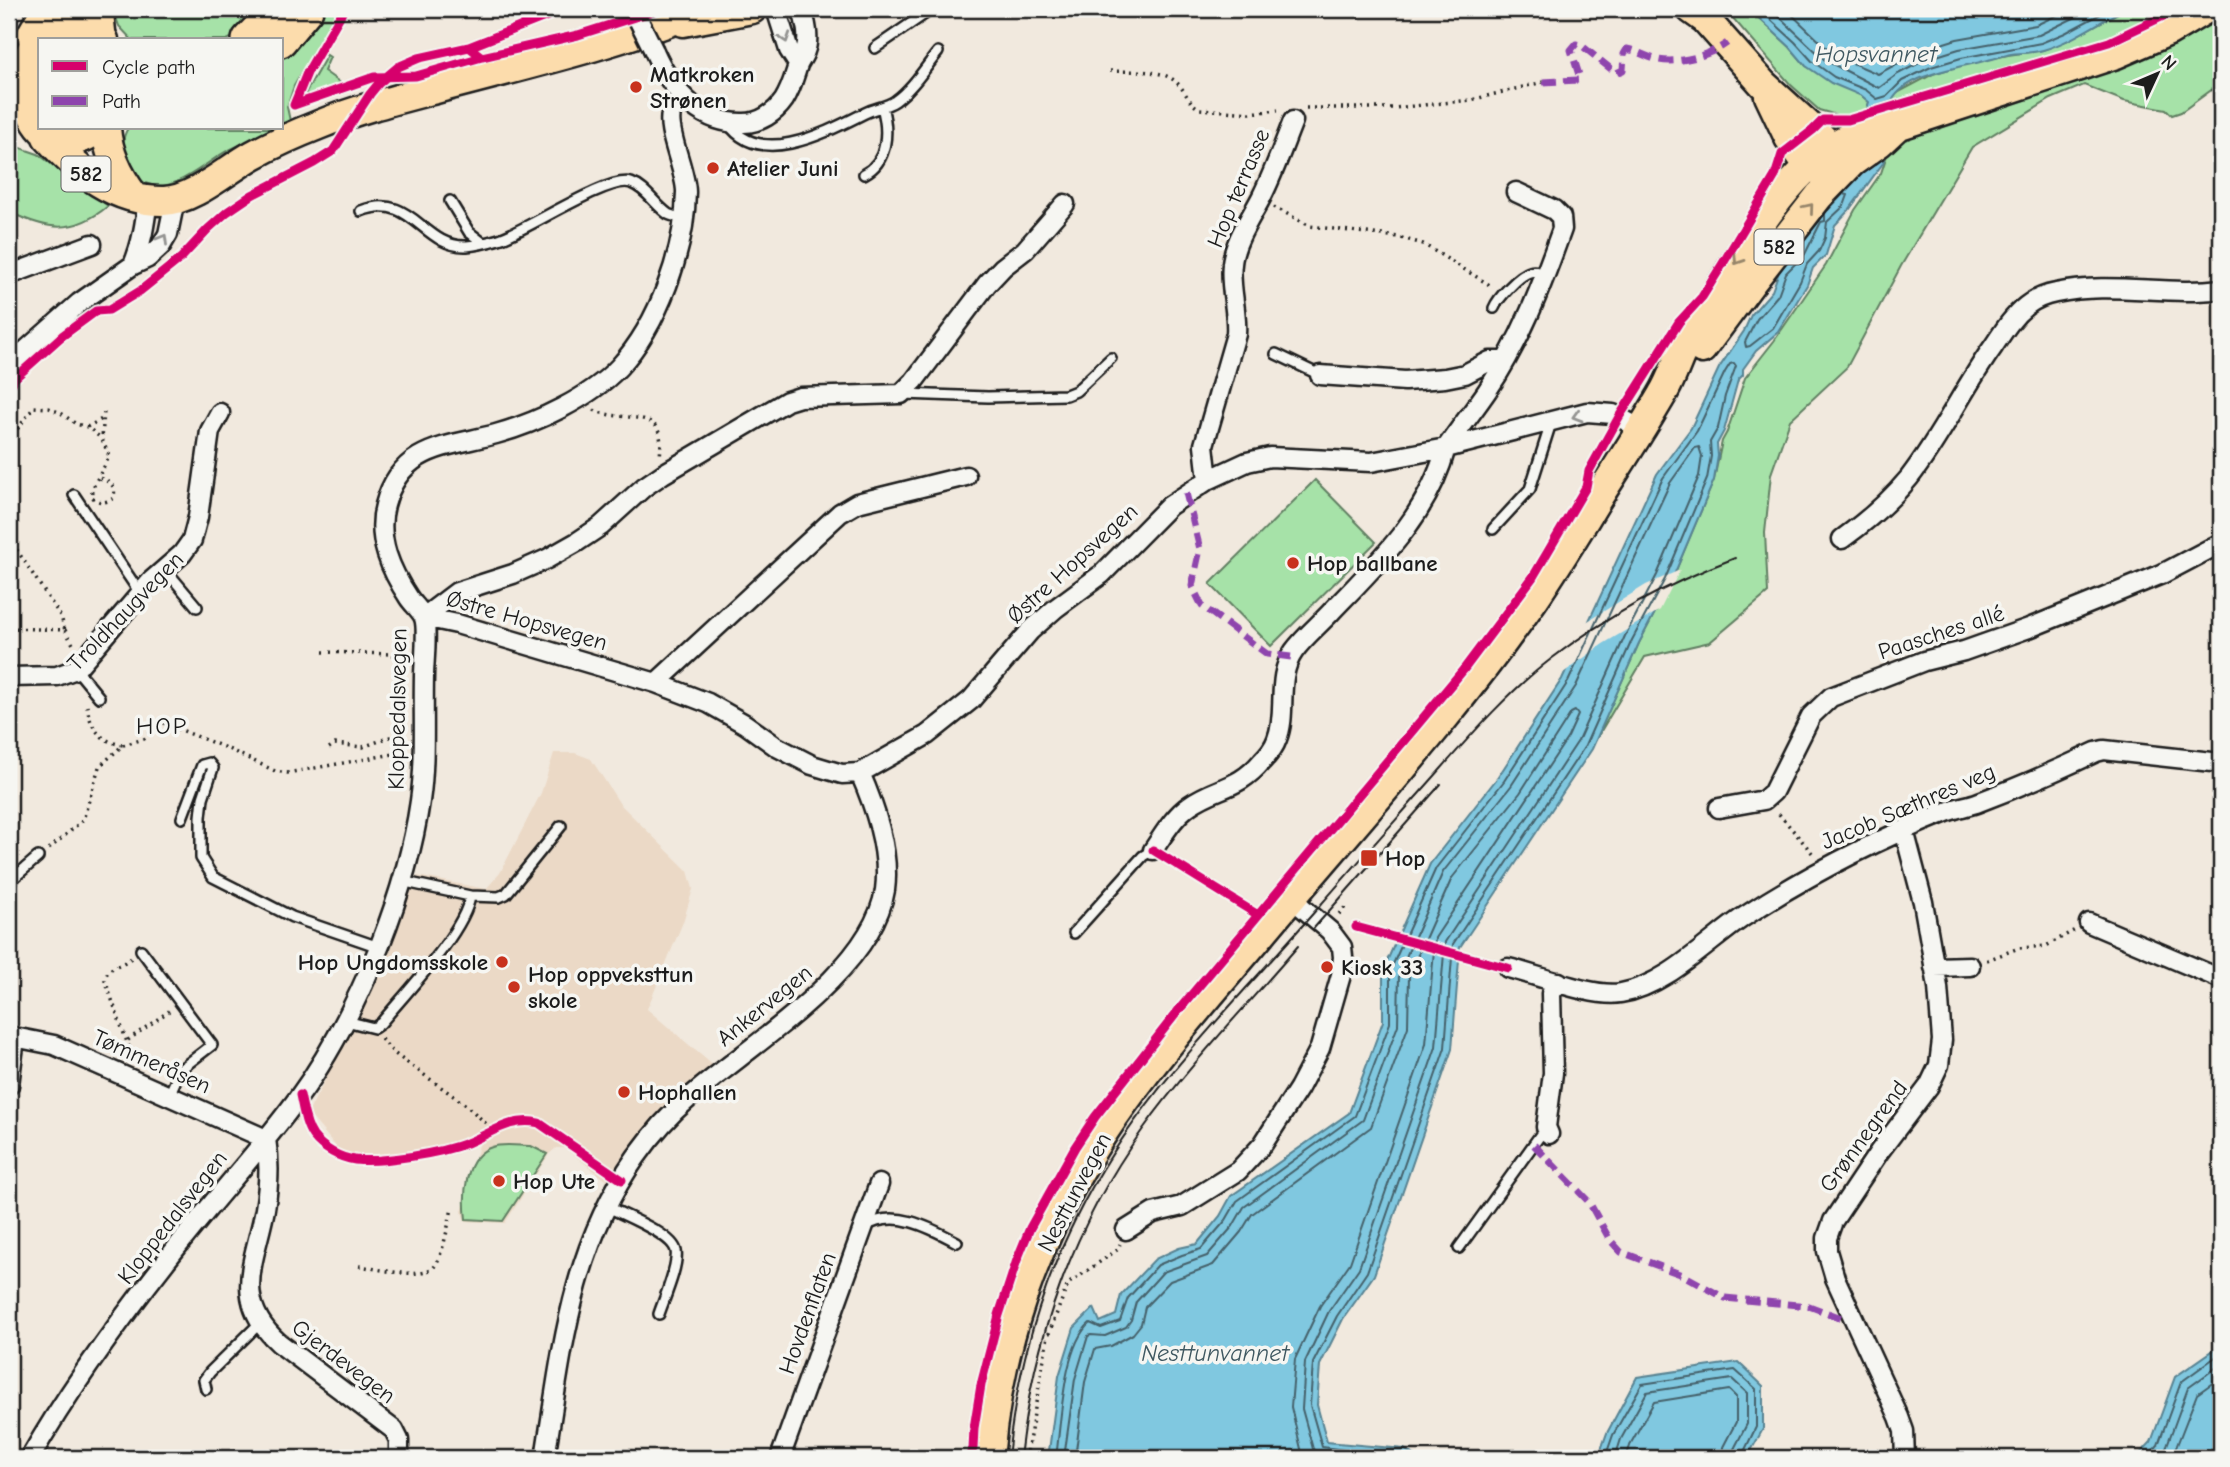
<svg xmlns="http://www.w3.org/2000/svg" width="2230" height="1467" viewBox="0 0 2230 1467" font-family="'Comic Neue',sans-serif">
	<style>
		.built { fill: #ebd9c6 }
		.green { fill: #a6e2a8; stroke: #617f62; stroke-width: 2 }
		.water { fill: #80c8e0; stroke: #588392; stroke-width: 2 }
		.pier { fill: #f1e9de }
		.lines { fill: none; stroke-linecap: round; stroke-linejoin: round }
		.shore { stroke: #44616a; stroke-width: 2 }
		.lane-casing { stroke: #1c1c1c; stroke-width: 14 }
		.street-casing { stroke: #1c1c1c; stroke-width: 23 }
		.primary-casing { stroke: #1c1c1c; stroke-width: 33 }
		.highway-casing { stroke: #1c1c1c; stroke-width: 38 }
		.path { stroke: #1c1c1c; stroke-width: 3.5; stroke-dasharray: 2 5; stroke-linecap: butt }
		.lane { stroke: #f6f6f2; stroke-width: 9 }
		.street { stroke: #f6f6f2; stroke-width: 18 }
		.primary { stroke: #fcdcac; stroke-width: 28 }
		.highway { stroke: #fcdcac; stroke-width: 33 }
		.tram { stroke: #1c1c1c; stroke-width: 2 }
		.street-bridge-casing { stroke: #1c1c1c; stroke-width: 23; stroke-linecap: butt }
		.street-bridge { stroke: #f6f6f2; stroke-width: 18 }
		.quiet { stroke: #8e44ad; stroke-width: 7; stroke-dasharray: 14 7; stroke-linecap: butt }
		.cycleway-casing { stroke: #f6f6f2; stroke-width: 13 }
		.cycleway { stroke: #d6006c; stroke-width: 9 }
		.oneway { stroke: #949492 }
		.oneway2 { stroke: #97866b }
		.poi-dot { fill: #c8321e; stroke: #f6f6f2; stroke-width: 2.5 }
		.labels { text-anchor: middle; stroke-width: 7; stroke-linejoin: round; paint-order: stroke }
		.shield { fill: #f6f6f2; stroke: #5d5d5c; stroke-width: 2 }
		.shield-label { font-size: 21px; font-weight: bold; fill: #1c1c1c }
		.poi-label { font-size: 23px; font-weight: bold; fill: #1c1c1c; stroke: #f6f6f2; text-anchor: start }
		.street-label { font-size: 23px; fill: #1c1c1c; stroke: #f6f6f2 }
		.water-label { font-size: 24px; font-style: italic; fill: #3f5861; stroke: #f6f6f2 }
		.neighbourhood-label { font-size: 24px; letter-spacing: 2px; fill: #1c1c1c; stroke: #f6f6f2 }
	</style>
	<rect width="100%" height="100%" fill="#f1e9de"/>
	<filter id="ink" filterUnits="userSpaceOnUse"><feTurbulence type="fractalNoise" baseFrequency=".0143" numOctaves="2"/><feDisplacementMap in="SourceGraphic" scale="14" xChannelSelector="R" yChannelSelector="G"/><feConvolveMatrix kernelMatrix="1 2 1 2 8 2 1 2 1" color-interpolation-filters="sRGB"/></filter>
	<g filter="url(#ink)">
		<!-- built -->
		<path class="built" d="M554,753H575L591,759L620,804L688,871L693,889L683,922L647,1009L715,1067L610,1183L565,1148H556L549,1154L505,1223L465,1221L462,1212L482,1133L404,1156L343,1155L308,1113L365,1002L417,876L486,889L500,873L541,793Z"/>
		<!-- green -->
		<path class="green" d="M113,9H266L241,33L227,40H132L119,26Z
			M320,9H339L294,86L287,107L290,121L282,125V54Z
			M1725,9H1749L1790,47L1806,66L1862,96L1869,102L1867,109L1933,74L1962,65L2008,55L2043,50L2068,40L2125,9H2221V83L2181,112L2172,115L2166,109L2124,101L2084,85L2051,99L1972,147L1901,266L1847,367L1790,420L1771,474L1765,533L1768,593L1710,642L1645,657L1595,741L1639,643L1671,582L1714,480L1722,441L1727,432L1745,378L1774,341L1826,265L1855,210L1881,173L1888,152L1861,113L1840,116L1819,110L1791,85Z
			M327,55L330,57L324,71L342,84L307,96L306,92Z
			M128,128H276C259,136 243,143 227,151C203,164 172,196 145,183C136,179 130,172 127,164C124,149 120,141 128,128Z
			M9,144L38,154L108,206C73,235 48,230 9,212Z
			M1315,480L1376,542L1271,646L1210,584Z
			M531,1146L547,1154L503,1221L466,1219C463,1196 464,1156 492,1147C502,1143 520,1146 531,1146Z"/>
		<!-- water -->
		<path class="water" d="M1749,9H2125C2098,22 2072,42 2043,50C2033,53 2021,53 2011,54C2002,56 1993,59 1984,61C1958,68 1906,74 1892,101L1867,109L1869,102L1862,96L1831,83L1806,66L1790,47Z
			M1886,153L1883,163L1849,210L1835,225L1826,255L1813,268L1807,285L1778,332L1756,351L1743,369V375L1738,380L1724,431L1717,444L1718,456L1714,480L1671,582L1639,643L1592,749L1460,947L1452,1049L1374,1275L1343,1319L1320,1365L1317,1405L1327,1442L1404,1449L1418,1458H1048L1059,1376L1074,1328L1094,1308L1100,1322L1116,1315L1121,1295L1155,1259L1179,1248L1197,1244L1220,1216L1231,1196L1349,1113L1383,1021V970L1430,864L1498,777L1562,679L1657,474L1691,428L1719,368L1744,331L1751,315L1772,291L1780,269L1799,250L1812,225L1845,182Z
			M2221,1345V1458H2136L2151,1442L2175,1377Z
			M1738,1362L1763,1386V1429L1747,1458H1598L1607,1433L1637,1377Z"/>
		<!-- pier -->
		<path class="pier" d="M1680,570L1660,610L1603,644L1559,676L1583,624L1646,585Z"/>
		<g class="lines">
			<!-- shore -->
			<path class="shore" d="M1759,9L1795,42L1812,61L1834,77L1866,90L1877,99L1887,96L1902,81L1931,67L1961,58L2041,43L2065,33L2110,9
				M1771,9L1825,60L1879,88L1898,74L1927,59L1959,49L2039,35L2092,9
				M1786,9L1831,52L1843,59L1878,74L1925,49L1957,39L2036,25L2070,9
				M1825,214V221L1821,222L1805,254L1786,273L1778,295L1757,319L1745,342L1746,347L1750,346L1773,328L1800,282L1807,264L1819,251L1825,238L1827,222L1844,206L1848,195L1843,194L1828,210
				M1056,1458C1061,1423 1063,1346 1090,1323L1101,1328L1120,1321L1128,1298L1158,1265L1182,1255L1201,1249L1226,1220L1237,1201L1355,1116L1390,1023V971L1436,868L1504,781L1568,682L1663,478L1697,431L1725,372L1730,364L1734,363L1736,366L1725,396L1718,428L1710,442L1711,456L1707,479L1665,579L1632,640L1585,746L1453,944L1445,1048L1367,1272L1337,1316L1313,1363L1310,1405L1322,1447L1405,1458
				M1064,1458L1075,1379L1088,1336L1091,1335L1105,1336L1126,1327L1131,1320L1136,1302L1163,1272L1207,1256L1233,1226L1244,1207L1363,1120L1398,1025L1399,973L1443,872L1511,786L1576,686L1670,483L1695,448L1699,447L1702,456L1699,476L1657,575L1625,636L1578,741L1445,942L1436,1047L1359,1268L1329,1311L1305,1362L1302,1409L1313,1449L1319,1455L1328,1458
				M1075,1458L1085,1382L1095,1349L1111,1346L1133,1334L1141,1324L1145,1307L1170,1281L1213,1265L1241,1232L1252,1214L1371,1127L1408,1027L1409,975L1452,878L1520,793L1571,713L1575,711L1578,715L1568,737L1435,938L1426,1044L1350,1263L1320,1306L1295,1359L1291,1407L1301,1449L1306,1458
				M1605,1458L1613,1435L1642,1384L1735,1370L1756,1389V1427L1741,1458
				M1615,1458L1621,1439L1647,1392L1732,1379L1747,1393V1424L1734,1449L1732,1458
				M1626,1458L1631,1443L1654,1402L1729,1390L1736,1397V1422L1723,1447L1722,1458
				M2146,1458L2158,1445L2181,1382L2221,1353
				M2158,1458L2166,1448L2188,1388L2221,1364
				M2172,1458L2197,1394L2221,1377"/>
			<defs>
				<path id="lane" d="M875,48L932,9
					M728,123C759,169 827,132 865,113C875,108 886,107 895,101C912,89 925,68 938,52
					M864,174C888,162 889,131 882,107
					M450,201L469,232L483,243
					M361,211C413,191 422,248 467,246C477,245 489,242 499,239C526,231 609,175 631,183C646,188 655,205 668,214C672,216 678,217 683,219
					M1494,308C1498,298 1519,275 1530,272C1536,270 1540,273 1545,277
					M1276,354L1320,375
					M903,394L988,397L1066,395L1076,391L1111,358
					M74,495L140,593
					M1493,529L1530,489L1551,423
					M165,569L197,607
					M76,669L99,697
					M182,818L202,765L209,763L213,768L203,798L201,817V858L213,877L292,917L379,947
					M9,882L38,857
					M470,896L499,897L506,894L561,826
					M1074,933L1143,856L1153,850
					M141,950L212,1045L181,1069L169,1095
					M346,1021L374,1028L381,1023C404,995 466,930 470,896L401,881
					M608,1207C623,1215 673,1234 676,1251C679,1265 664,1299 659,1314
					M864,1227C894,1208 929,1227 957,1242
					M1459,1248L1546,1127
					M206,1389L204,1380L210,1372L260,1323"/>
				<path id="street" d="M776,9L789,50L798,64
					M654,51C671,89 698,124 744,123C760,123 775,113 784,100C791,89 794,77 798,65C800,60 804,56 805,51C810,39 806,20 801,9
					M133,265C142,244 145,223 148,199
					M9,275L92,244
					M9,365L79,303L133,265L148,258L161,246L168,234L175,200
					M1320,375L1405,381L1445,378L1465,374L1490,361H1505
					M1446,448C1459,429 1474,410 1487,391C1521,341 1542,285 1562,229L1561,217L1554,210L1516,192
					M1446,448L1587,412L1613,414L1641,429
					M1208,480L1204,445L1236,334C1238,311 1229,287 1232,264C1234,241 1252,216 1262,196C1274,172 1283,146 1293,121
					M1842,539C1867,521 1889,502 1909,478C1941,437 1963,389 1993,347C2003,332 2012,317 2026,306C2035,299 2045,295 2056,293C2110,281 2167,296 2221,289
					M424,617L457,624L656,683L708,703L745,724L777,747L812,765L842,774L860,773L927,735L971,700L1030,631L1056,608L1102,574L1169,506L1208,480L1247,462L1270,457L1371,462L1446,448C1428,516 1378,563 1331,612C1319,625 1304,637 1294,651C1275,678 1288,711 1277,739C1274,748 1268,755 1262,761C1238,790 1217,786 1190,805C1174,816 1164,834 1153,850
					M424,617L457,592L513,574L547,559L577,542L601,526L644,487L663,474L787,401L800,397L901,394L914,381L987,284L1003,267L1025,250L1065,204
					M9,677L57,676L76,669L151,581L182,554L192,540L198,517L210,431L220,413
					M656,683L840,513L857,503L966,476
					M1719,808L1764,800L1773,792L1811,716L1831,697L1924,661L1964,651L2029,628L2162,574L2221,543
					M1904,830L1923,902L1938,987L1942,1040L1939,1065L1929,1086L1879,1152L1833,1221L1827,1238V1251L1835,1278L1899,1417L1904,1431L1905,1458
					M2089,923L2221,979
					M1934,967L1970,966
					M1508,968C1539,975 1592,998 1621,993C1665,986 1706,943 1742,918C1807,875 1876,840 1949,811C1959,807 1969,806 1979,802C2019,787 2058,770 2096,752L2104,750L2221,763
					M9,1036L54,1045L266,1139C270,1162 269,1185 265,1209C255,1262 231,1300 279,1343L394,1430L399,1440V1458
					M9,1085L15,1038
					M1549,1134L1546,1127L1553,1073L1551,993L1559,982
					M1126,1230L1153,1213L1182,1206L1238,1171L1263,1144L1299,1088L1320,1048L1341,975L1343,957L1342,947L1330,931L1291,898
					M30,1458C72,1384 124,1314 177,1247C216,1197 260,1150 298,1098C332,1052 358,999 380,945C398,899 413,850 420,801C426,760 423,717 424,676C424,664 428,629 424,618C422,612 413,604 409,598C391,571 376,539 385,505C401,445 448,447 496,434C536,423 590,398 619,367C659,324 685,250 686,192C686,170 664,127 672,111C674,108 681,101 683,98
					M545,1458C562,1352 571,1249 636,1157C651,1136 669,1115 689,1098C748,1046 872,972 885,890C890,853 875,807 860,773
					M780,1458L879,1184"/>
				<path id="primary" d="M1691,9L1705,19L1763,84L1833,148L1837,166
					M683,22L752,9
					M1769,96L1789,138L1809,167L1826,172
					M100,128C26,182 0,48 54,27C71,23 91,28 104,40
					M106,128C108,154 118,175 134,196
					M47,137C78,171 115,202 164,201C192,201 228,169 253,155C275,143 298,133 321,124C360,108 402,98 443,87C530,64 619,43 703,9
					M1702,349L1751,283L1819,196L1852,162L1880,142L1895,128
					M989,1458C997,1362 1026,1268 1073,1183C1122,1093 1191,1017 1257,939C1350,827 1451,719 1534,599C1556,567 1576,534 1596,501C1618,466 1641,431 1662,395C1672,379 1677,360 1686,343C1697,324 1710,305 1721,286C1754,232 1791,168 1849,137C1865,129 1879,127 1897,126L2116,54L2169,31L2206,9"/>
				<path id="highway" d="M96,9L99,36
					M34,35L49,9
					M249,40L279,9
					M280,40L306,9"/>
			</defs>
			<!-- lane casing -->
			<use href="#lane" class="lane-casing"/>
			<!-- street casing -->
			<use href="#street" class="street-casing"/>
			<!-- primary casing -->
			<use href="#primary" class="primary-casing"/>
			<!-- highway casing -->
			<use href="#highway" class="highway-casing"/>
			<!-- path -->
			<path class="path" d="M1110,71C1129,72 1160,68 1175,81C1185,89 1188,103 1200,109L1250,113L1278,110
				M1306,108H1395L1471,100L1543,82
				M1274,207L1310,226L1398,237L1423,244L1493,287
				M594,410C626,425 667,403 660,456
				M87,427L102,419
				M9,440L34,407L49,408L61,413L76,424L87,427L101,438
				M100,478C111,483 116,485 114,498C104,504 99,503 91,496C93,482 104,470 109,456L102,439L104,411
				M9,538L61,617L65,630
				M9,628L65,630L74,646
				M323,652L392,654L408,666
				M123,745L144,739L161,722L226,748L275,771L287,773L405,752
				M329,748L335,744L363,747L406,731
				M1779,814L1814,855
				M49,849L83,820L99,767L123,745C101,742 90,728 87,706
				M1339,914L1347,905
				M131,958C122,966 106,966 105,980L128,1045L142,1064
				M1987,960L2019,948L2046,946L2075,930
				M381,1039L395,1054L466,1105L494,1131
				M128,1040L169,1011
				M359,1266C375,1268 423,1281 434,1267C443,1256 448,1224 452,1209
				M1026,1458L1048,1336L1068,1284L1117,1250L1120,1244"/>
			<!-- lane -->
			<use href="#lane" class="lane"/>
			<!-- street -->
			<use href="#street" class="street"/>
			<!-- primary -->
			<use href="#primary" class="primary"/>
			<!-- highway -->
			<use href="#highway" class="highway"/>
			<!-- tram -->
			<path class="tram" d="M1314,928L1441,784
				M1008,1458C1016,1374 1039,1292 1077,1216C1134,1099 1232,1007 1317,909C1355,865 1394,822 1433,778C1470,736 1507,693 1551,659C1608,615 1669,583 1735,558
				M1020,1458C1033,1340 1073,1226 1143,1129C1190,1064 1246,1007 1298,946"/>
			<defs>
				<path id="street-bridge" d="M633,9L654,51"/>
			</defs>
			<!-- street-bridge casing -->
			<use href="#street-bridge" class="street-bridge-casing"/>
			<!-- street-bridge -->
			<use href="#street-bridge" class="street-bridge"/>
			<!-- quiet -->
			<path class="quiet" d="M1543,82L1578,80L1580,78L1571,50L1576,44L1581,45L1616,73L1623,70L1624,54L1627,49C1638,51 1648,58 1659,60C1679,64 1711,55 1727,43
				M1186,493L1200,549L1192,586L1202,606L1267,654L1291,657
				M1534,1145L1589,1202L1610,1240L1621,1252L1683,1275L1725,1298L1809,1306L1844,1319"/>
			<defs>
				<path id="cycleway" d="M469,47L482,57L578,35L660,9
					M294,105L374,77L416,76L482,57
					M294,105L307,73L344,9
					M9,389L15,378L62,336L96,311L109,310L140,291L181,258L208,229L227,212L252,195L314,163L333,151L370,94L379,83L398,67L419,58L469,47L565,9
					M1153,850L1258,915
					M1356,927L1508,968
					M300,1095C303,1108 305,1125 313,1136C323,1149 340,1158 355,1160C383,1163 441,1153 467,1143C491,1133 513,1116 539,1123L622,1180
					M968,1458L973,1449L974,1428L981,1385L999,1315L1017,1260L1030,1228L1075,1147L1095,1117L1178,1011L1464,669L1533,577L1586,487L1589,471L1619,417L1679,322L1702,297L1722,265L1775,176L1782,154L1813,130L1823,120H1848L2109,42L2178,9"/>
			</defs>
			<!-- cycleway casing -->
			<use href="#cycleway" class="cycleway-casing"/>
			<!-- cycleway -->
			<use href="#cycleway" class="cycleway"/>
		</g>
		<!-- one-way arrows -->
		<defs><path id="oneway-chevron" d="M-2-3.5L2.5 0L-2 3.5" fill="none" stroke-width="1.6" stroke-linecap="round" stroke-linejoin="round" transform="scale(1.75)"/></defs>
		<g class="oneway">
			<use href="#oneway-chevron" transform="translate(785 38) rotate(72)"/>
			<use href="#oneway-chevron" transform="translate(163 239) rotate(-60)"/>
			<use href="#oneway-chevron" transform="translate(1577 416) rotate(164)"/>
		</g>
		<g class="oneway2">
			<use href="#oneway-chevron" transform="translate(1809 208) rotate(-50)"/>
			<use href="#oneway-chevron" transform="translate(1738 260) rotate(123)"/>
		</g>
	</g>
	<!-- markers -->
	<g class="poi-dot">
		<circle cx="636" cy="87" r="7"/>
		<circle cx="713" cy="168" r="7"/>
		<circle cx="1293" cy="563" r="7"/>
		<rect x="1360" y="849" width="18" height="18" rx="3.5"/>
		<circle cx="502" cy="962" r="7"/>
		<circle cx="1327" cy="967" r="7"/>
		<circle cx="514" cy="987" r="7"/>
		<circle cx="624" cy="1092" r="7"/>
		<circle cx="499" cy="1181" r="7"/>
	</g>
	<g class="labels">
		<!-- shield labels -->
		<g class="shield">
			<rect x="61.5" y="156.5" width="49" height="35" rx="5"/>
			<rect x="1754.5" y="229.5" width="49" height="35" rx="5"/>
		</g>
		<g class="shield-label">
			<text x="86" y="181">582</text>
			<text x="1779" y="254">582</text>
		</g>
		<!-- poi labels -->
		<g class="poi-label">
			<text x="650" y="82">Matkroken<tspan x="650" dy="26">Strønen</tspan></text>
			<text x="727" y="176">Atelier Juni</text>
			<text x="1307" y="571">Hop ballbane</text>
			<text x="1385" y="866">Hop</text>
			<text x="488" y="970" text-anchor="end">Hop Ungdomsskole</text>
			<text x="1341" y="975">Kiosk 33</text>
			<text x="528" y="982">Hop oppveksttun<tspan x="528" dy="26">skole</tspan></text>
			<text x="638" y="1100">Hophallen</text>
			<text x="513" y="1189">Hop Ute</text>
		</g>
		<!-- street labels -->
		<g class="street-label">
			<text transform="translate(1238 188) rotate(-67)" y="8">Hop terrasse</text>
			<text transform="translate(1072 563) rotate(-42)" y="8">Østre Hopsvegen</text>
			<text transform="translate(125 611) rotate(-46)" y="8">Troldhaugvegen</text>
			<text transform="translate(527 620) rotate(16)" y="8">Østre Hopsvegen</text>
			<text transform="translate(1941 632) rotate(-18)" y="8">Paasches allé</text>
			<text transform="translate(397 709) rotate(-89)" y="8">Kloppedalsvegen</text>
			<text transform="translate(1908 806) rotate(-23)" y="8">Jacob Sæthres veg</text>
			<text transform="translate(764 1005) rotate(-39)" y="8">Ankervegen</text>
			<text transform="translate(152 1061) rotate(24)" y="8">Tømmeråsen</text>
			<text transform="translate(1863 1136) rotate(-54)" y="8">Grønnegrend</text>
			<text transform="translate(1074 1192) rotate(-62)" y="8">Nesttunvegen</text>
			<text transform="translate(172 1217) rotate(-52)" y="8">Kloppedalsvegen</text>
			<text transform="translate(807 1313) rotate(-70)" y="8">Hovdenflaten</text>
			<text transform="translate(344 1361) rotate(37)" y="8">Gjerdevegen</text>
		</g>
		<!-- water labels -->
		<g class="water-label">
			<text x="1876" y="62">Hopsvannet</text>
			<text x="1215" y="1361">Nesttunvannet</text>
		</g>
		<!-- neighbourhood labels -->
		<g class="neighbourhood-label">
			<text x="162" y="734">HOP</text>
		</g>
	</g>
	<!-- margin -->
	<rect width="2230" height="1467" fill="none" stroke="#f6f6f2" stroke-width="35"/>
	<rect x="18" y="18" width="2195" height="1432" fill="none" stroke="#1c1c1c" stroke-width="2.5" filter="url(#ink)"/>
	<!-- legend -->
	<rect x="38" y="38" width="245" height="91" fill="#f6f6f2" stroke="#9f9f9c" stroke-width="2"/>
	<rect x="52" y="61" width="35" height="10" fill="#d6006c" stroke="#9f9f9c" stroke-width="2"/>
	<text x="102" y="74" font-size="21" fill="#1c1c1c">Cycle path</text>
	<rect x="52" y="96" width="35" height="10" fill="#8e44ad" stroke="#9f9f9c" stroke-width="2"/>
	<text x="102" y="108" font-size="21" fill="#1c1c1c">Path</text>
	<!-- north arrow -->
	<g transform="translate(2157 74) rotate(46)" stroke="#f6f6f2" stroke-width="5" paint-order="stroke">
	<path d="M0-5L12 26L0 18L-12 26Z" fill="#1c1c1c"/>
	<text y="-10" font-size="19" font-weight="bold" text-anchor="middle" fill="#1c1c1c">N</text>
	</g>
</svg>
